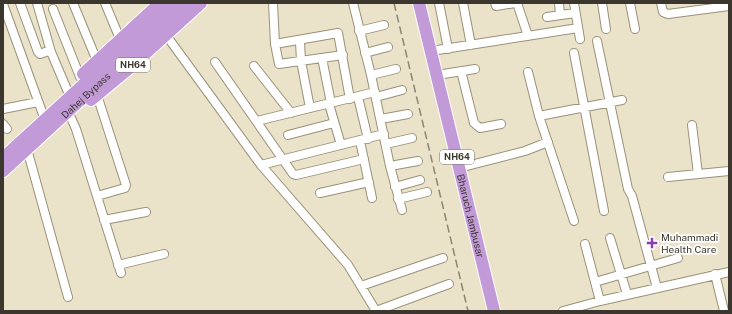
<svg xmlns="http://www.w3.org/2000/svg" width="732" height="314" viewBox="0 0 732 314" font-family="'Public Sans',sans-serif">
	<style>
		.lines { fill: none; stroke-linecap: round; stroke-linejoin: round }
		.minor-casing { stroke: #9a917a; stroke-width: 10 }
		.highway-casing { stroke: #fff; stroke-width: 14 }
		.minor { stroke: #fff; stroke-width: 8 }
		.highway { stroke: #c39ad8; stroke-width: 12 }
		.rail { stroke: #8c8676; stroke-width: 1.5; stroke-dasharray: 8 4; stroke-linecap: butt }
		.poi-dot { fill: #8b3eaf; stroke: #fff; stroke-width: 1.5 }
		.labels { text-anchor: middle; stroke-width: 3.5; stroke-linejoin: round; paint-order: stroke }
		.shield { fill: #fff; stroke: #76736d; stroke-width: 1 }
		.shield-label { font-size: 9px; font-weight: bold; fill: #3b372e }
		.street-label { font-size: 10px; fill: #3b372e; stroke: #fff }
		.poi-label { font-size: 10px; fill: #3b372e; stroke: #fff; text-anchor: start }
	</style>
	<rect width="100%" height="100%" fill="#ebe2ca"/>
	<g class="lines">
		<defs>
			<path id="minor" d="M20,3L38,52L40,54L48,51L51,52L68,92
				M37,3L51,52
				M73,3L97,61
				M105,3L120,39
				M273,3L275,44L279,64L343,55
				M353,3L371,75L390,166L402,210
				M439,3L448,49
				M463,3L471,45
				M495,3L496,6L515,3
				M517,3L528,36
				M559,3L560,15
				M574,3L580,39
				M602,3L606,29
				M630,3L635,29
				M661,3L663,12L668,14L729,6
				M3,4L45,120
				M53,9L80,77
				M547,17L575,13
				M359,31L384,25
				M166,35L261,165L348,265L376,311
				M597,41L628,189L632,196L657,288
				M300,42L301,61L310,108
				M275,44L338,33L350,99
				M431,51L578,28
				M365,53L388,47
				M574,53L604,211
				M322,58L331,103
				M215,62L293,174L296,175L364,159
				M254,66L291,113
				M461,71L474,123L480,128L501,124
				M528,72L539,116L574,221
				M371,75L396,69
				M437,75L475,69
				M97,95L126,185L125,188L97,196
				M358,97L368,139
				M376,97L402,90
				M329,104L341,145
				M3,109L38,102
				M68,111L76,129L121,273
				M539,116L622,100
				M381,119L408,114
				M257,121L375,92
				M3,124L7,129
				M692,125L698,174
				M288,135L334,123
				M360,141L372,198
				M386,144L412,138
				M27,149L68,297
				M261,165L384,134
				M390,166L418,161
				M459,168L525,151L548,142
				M668,177L729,171
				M395,187L420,180
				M320,193L369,182
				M398,199L427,192
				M104,220L146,212
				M610,238L627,294
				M585,244L600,301
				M118,265L164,254
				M715,274L724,311
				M595,282L678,258
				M361,286L443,258
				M376,311L449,284
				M563,311L600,301L729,272"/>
			<g id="highway">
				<path id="s1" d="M419,3L494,311"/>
				<path d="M83,74L160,3"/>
				<path d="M91,100L126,71L201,3"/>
				<path d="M3,158L173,3"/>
				<path id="s2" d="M3,171L186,3"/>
			</g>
		</defs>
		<!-- minor casing -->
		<use href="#minor" class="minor-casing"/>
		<!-- highway casing -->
		<use href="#highway" class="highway-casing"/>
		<!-- minor -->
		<use href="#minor" class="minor"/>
		<!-- highway -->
		<use href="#highway" class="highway"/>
		<!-- rail -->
		<path class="rail" d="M394,3L468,311"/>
	</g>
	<!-- markers -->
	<path class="poi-dot" d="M650 237h4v4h4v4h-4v4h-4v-4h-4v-4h4z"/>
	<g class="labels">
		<!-- shield labels -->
		<g class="shield">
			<rect x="116" y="58" width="34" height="14" rx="3"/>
			<rect x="440" y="150" width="34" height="14" rx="3"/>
		</g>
		<g class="shield-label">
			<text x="133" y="68">NH64</text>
			<text x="457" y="160">NH64</text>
		</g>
		<!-- street labels -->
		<g class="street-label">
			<text dy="4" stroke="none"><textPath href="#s2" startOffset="112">Dahej Bypass</textPath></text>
			<text dy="4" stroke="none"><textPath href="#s1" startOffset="219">Bharuch Jambusar</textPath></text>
		</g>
		<!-- poi labels -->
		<g class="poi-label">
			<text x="661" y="241">Muhammadi<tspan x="661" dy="12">Health Care</tspan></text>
		</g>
	</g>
	<!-- border -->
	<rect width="732" height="314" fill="none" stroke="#3b372e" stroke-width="8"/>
</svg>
